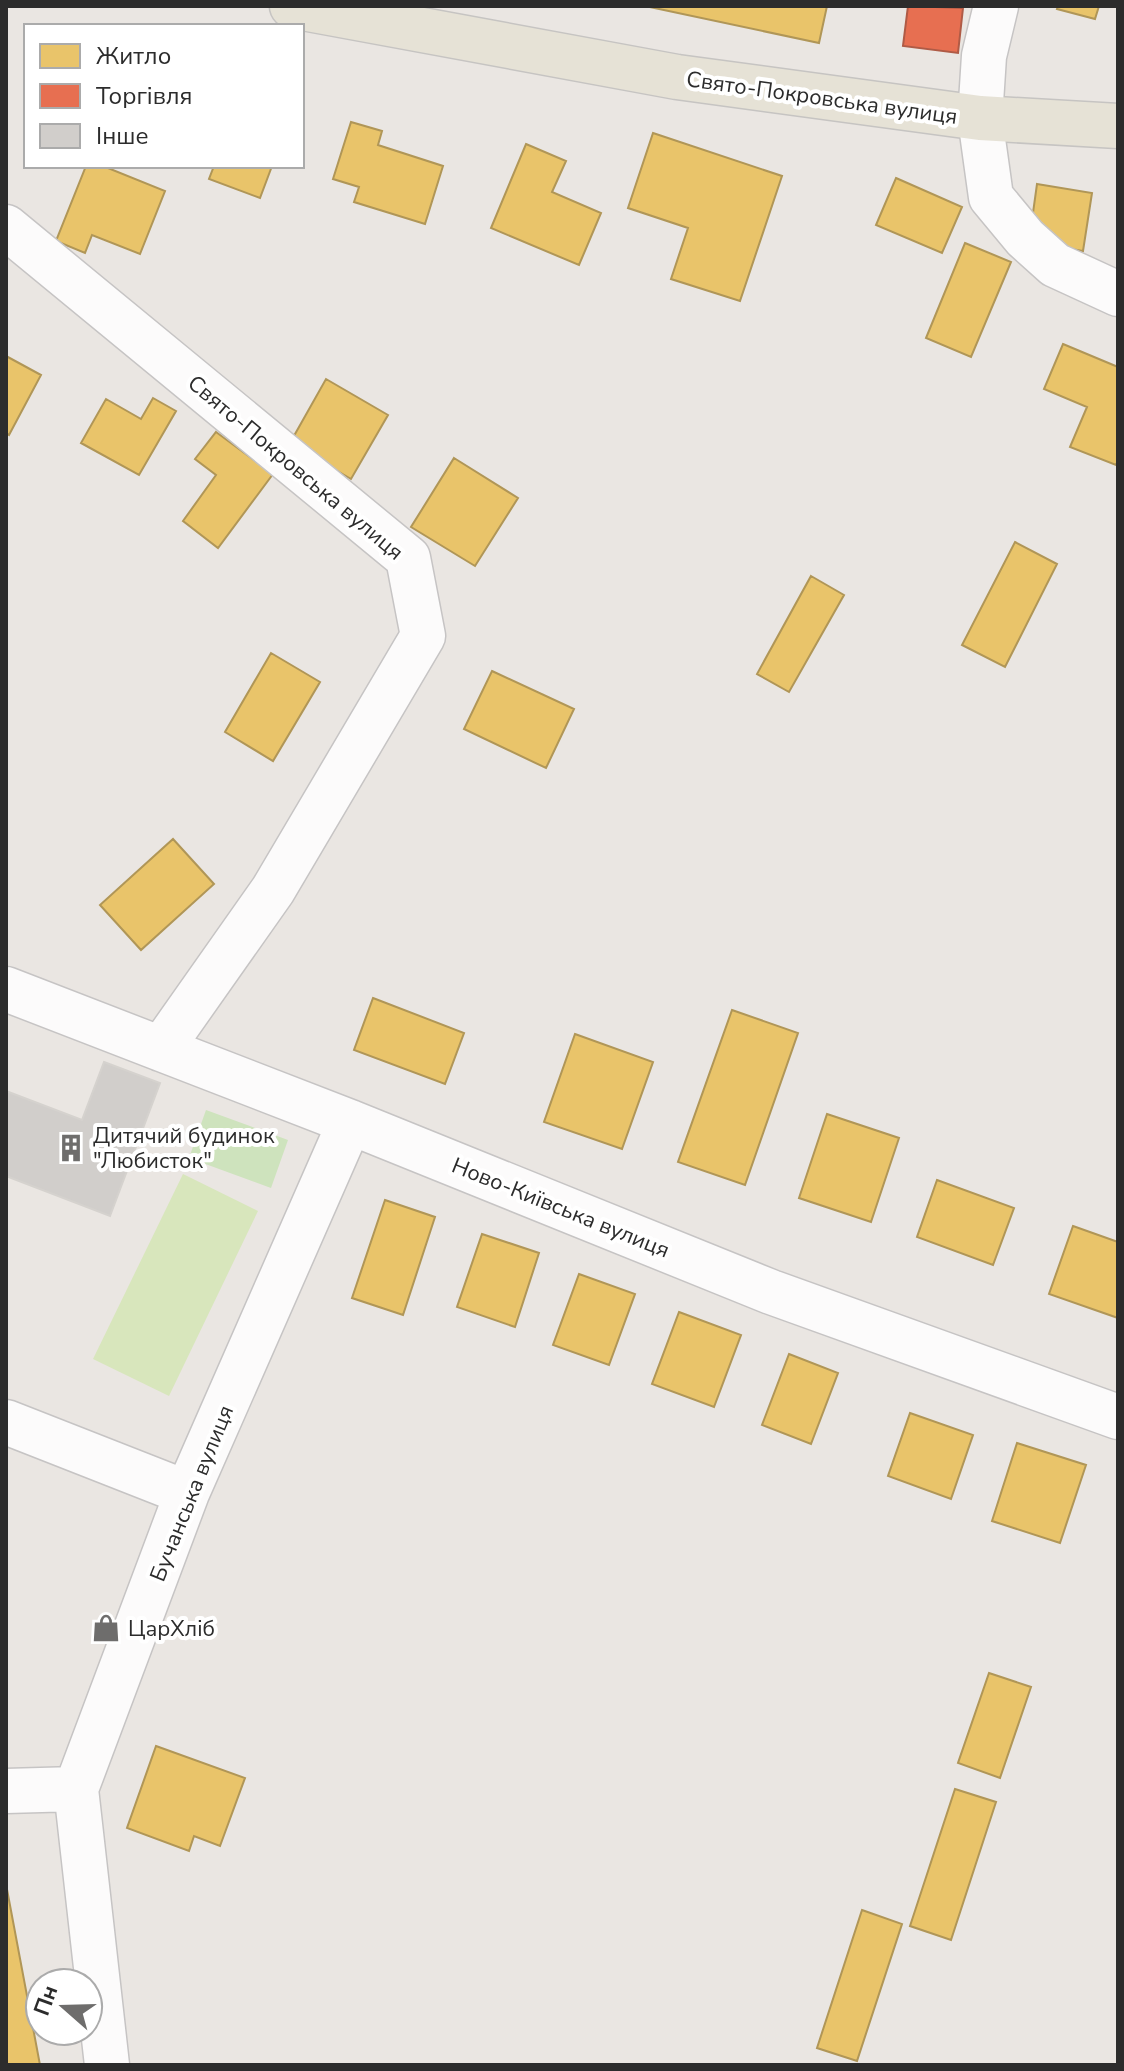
<svg xmlns="http://www.w3.org/2000/svg" width="1124" height="2071" viewBox="0 0 1124 2071" font-family="'Nunito Sans',sans-serif">
	<style>
		.green { fill: #cee3bd }
		.pitch { fill: #d8e6bc }
		.homes { fill: #e9c46a; stroke: #b09657; stroke-width: 2 }
		.shops { fill: #e76f51; stroke: #af5b46; stroke-width: 2 }
		.building { fill: #d1cecb; stroke: #d5d2ce; stroke-width: 2 }
		.lines { fill: none; stroke-linecap: round; stroke-linejoin: round }
		.street-casing { stroke: #c6c4c4; stroke-width: 47 }
		.primary-casing { stroke: #c6c4c2; stroke-width: 47 }
		.street { stroke: #fcfbfb; stroke-width: 44 }
		.primary { stroke: #e6e2d6; stroke-width: 44 }
		.labels { text-anchor: middle; stroke-width: 8; stroke-linejoin: round; paint-order: stroke }
		.street-label { font-size: 22px; fill: #2c2c2c; stroke: #fff }
		.poi-label { font-size: 22px; fill: #2c2c2c; stroke: #fff; text-anchor: start }
	</style>
	<rect width="100%" height="100%" fill="#eae6e2"/>
	<!-- green -->
	<path class="green" d="M206,1110L288,1140L271,1188L189,1158Z"/>
	<!-- pitch -->
	<path class="pitch" d="M183,1174L258,1211L169,1396L93,1359Z"/>
	<!-- homes -->
	<path class="homes" d="M645,6H827L819,43Z
		M1058,6H1099L1095,19L1057,9Z
		M351,122L382,131L378,145L443,166L425,224L354,202L359,187L333,179Z
		M653,133L782,176L740,301L671,279L688,228L628,208Z
		M526,144L566,161L552,192L601,213L579,265L491,228Z
		M86,166H103L165,191L140,254L92,235L85,253L56,241Z
		M214,166H272L260,198L209,179Z
		M896,178L962,207L942,253L876,225Z
		M1037,184L1092,193L1083,251L1065,248L1032,220Z
		M965,243L1011,262L971,357L926,338Z
		M1063,344L1118,367V460L1116,465L1070,447L1087,407L1044,389Z
		M6,356L41,375L9,435L6,433Z
		M326,379L388,415L351,479L290,443Z
		M153,398L176,411L139,475L81,443L106,399L141,419Z
		M216,432L273,474L218,548L183,521L216,475L195,459Z
		M454,458L518,498L475,566L411,527Z
		M1015,542L1057,564L1005,667L962,645Z
		M811,576L844,595L789,692L757,674Z
		M271,653L320,682L273,761L225,732Z
		M492,671L574,709L546,768L464,729Z
		M173,839L214,884L141,950L100,905Z
		M373,998L464,1033L445,1084L354,1050Z
		M732,1010L798,1033L745,1185L678,1162Z
		M575,1034L653,1062L622,1149L544,1122Z
		M827,1114L899,1138L871,1222L799,1198Z
		M937,1180L1014,1208L993,1265L917,1237Z
		M385,1200L435,1217L403,1315L352,1298Z
		M1073,1226L1118,1242V1318L1049,1294Z
		M482,1234L539,1253L515,1327L457,1307Z
		M579,1274L635,1294L609,1365L553,1345Z
		M679,1312L741,1335L714,1407L652,1384Z
		M789,1354L838,1373L811,1444L762,1425Z
		M910,1413L973,1435L951,1499L888,1476Z
		M1017,1443L1086,1465L1060,1543L992,1521Z
		M989,1673L1031,1687L1000,1778L958,1763Z
		M156,1746L245,1778L220,1846L194,1836L189,1851L127,1828Z
		M955,1789L996,1802L951,1940L910,1926Z
		M6,1884L40,2065H6Z
		M862,1910L902,1924L857,2061L817,2048Z"/>
	<!-- shops -->
	<path class="shops" d="M908,6L963,8L958,53L903,46Z"/>
	<!-- building -->
	<path class="building" d="M104,1062L160,1083L110,1216L6,1176V1091L82,1120Z"/>
	<g class="lines">
		<defs>
			<path id="street" d="M996,6L984,56L980,118L991,197L1025,238L1055,265L1118,294
				M6,227L408,558L423,636L273,890L161,1049
				M6,989L350,1122L771,1292L1118,1417
				M6,1422L187,1493
				M6,1791L76,1789
				M107,2065L76,1789L187,1493L350,1122"/>
			<path id="primary" d="M292,6L677,77L980,118L1118,126"/>
		</defs>
		<!-- street casing -->
		<use href="#street" class="street-casing"/>
		<!-- primary casing -->
		<use href="#primary" class="primary-casing"/>
		<!-- street -->
		<use href="#street" class="street"/>
		<!-- primary -->
		<use href="#primary" class="primary"/>
	</g>
	<!-- icons -->
	<defs>
		<symbol id="building-bare" viewBox="-9 -9 18 18"><path d="M-4-6H4V6H1V3H-1V6H-4ZM-2.5-4.3h1.7v1.8h-1.7ZM.8-4.3h1.7v1.8H.8ZM-2.5-1h1.7V.8h-1.7ZM.8-1h1.7V.8H.8Z" fill="#6e6d6c" stroke="#fff" stroke-width="2.5" paint-order="stroke"/></symbol>
		<symbol id="shop-bare" viewBox="-9 -9 18 18"><path d="M-5-2.5h2.3a2.7 3.5 0 0 1 5.4 0H5L5.5 6h-11ZM-1.5-2.5h3a1.5 2.3 0 0 0-3 0Z" fill="#6e6d6c" stroke="#fff" stroke-width="2.5" paint-order="stroke"/></symbol>
	</defs>
	<g fill-rule="evenodd">
		<use href="#building-bare" x="51" y="1128" width="40" height="40"/>
		<use href="#shop-bare" x="86" y="1608" width="40" height="40"/>
	</g>
	<g class="labels">
		<!-- street labels -->
		<g class="street-label">
			<text transform="translate(822 97) rotate(8)" y="8">Свято-Покровська вулиця</text>
			<text transform="translate(296 467) rotate(40)" y="8">Свято-Покровська вулиця</text>
			<text transform="translate(561 1207) rotate(22)" y="8">Ново-Київська вулиця</text>
			<text transform="translate(191 1493) rotate(-68)" y="8">Бучанська вулиця</text>
		</g>
		<!-- poi labels -->
		<g class="poi-label">
			<text x="93" y="1143">Дитячий будинок<tspan x="93" dy="25">"Любисток"</tspan></text>
			<text x="128" y="1636">ЦарХліб</text>
		</g>
	</g>
	<!-- border -->
	<rect width="1124" height="2071" fill="none" stroke="#2c2c2c" stroke-width="16"/>
	<!-- legend -->
	<rect x="24" y="24" width="280" height="144" fill="#ffffff" stroke="#ababab" stroke-width="2"/>
	<rect x="40" y="44" width="40" height="24" fill="#e9c46a" stroke="#ababab" stroke-width="2"/>
	<text x="96" y="64" font-size="24" fill="#2c2c2c">Житло</text>
	<rect x="40" y="84" width="40" height="24" fill="#e76f51" stroke="#ababab" stroke-width="2"/>
	<text x="96" y="104" font-size="24" fill="#2c2c2c">Торгівля</text>
	<rect x="40" y="124" width="40" height="24" fill="#d1cecb" stroke="#ababab" stroke-width="2"/>
	<text x="96" y="144" font-size="24" fill="#2c2c2c">Інше</text>
	<!-- north arrow -->
	<g transform="translate(64 2007) rotate(290)"><circle r="38" fill="#ffffff" stroke="#ababab" stroke-width="2"/>
	<path d="M0-6L14 30L0 20L-14 30Z" fill="#6e6d6c"/>
	<text y="-12" font-size="22" font-weight="bold" text-anchor="middle" fill="#2c2c2c">Пн</text>
	</g>
</svg>
